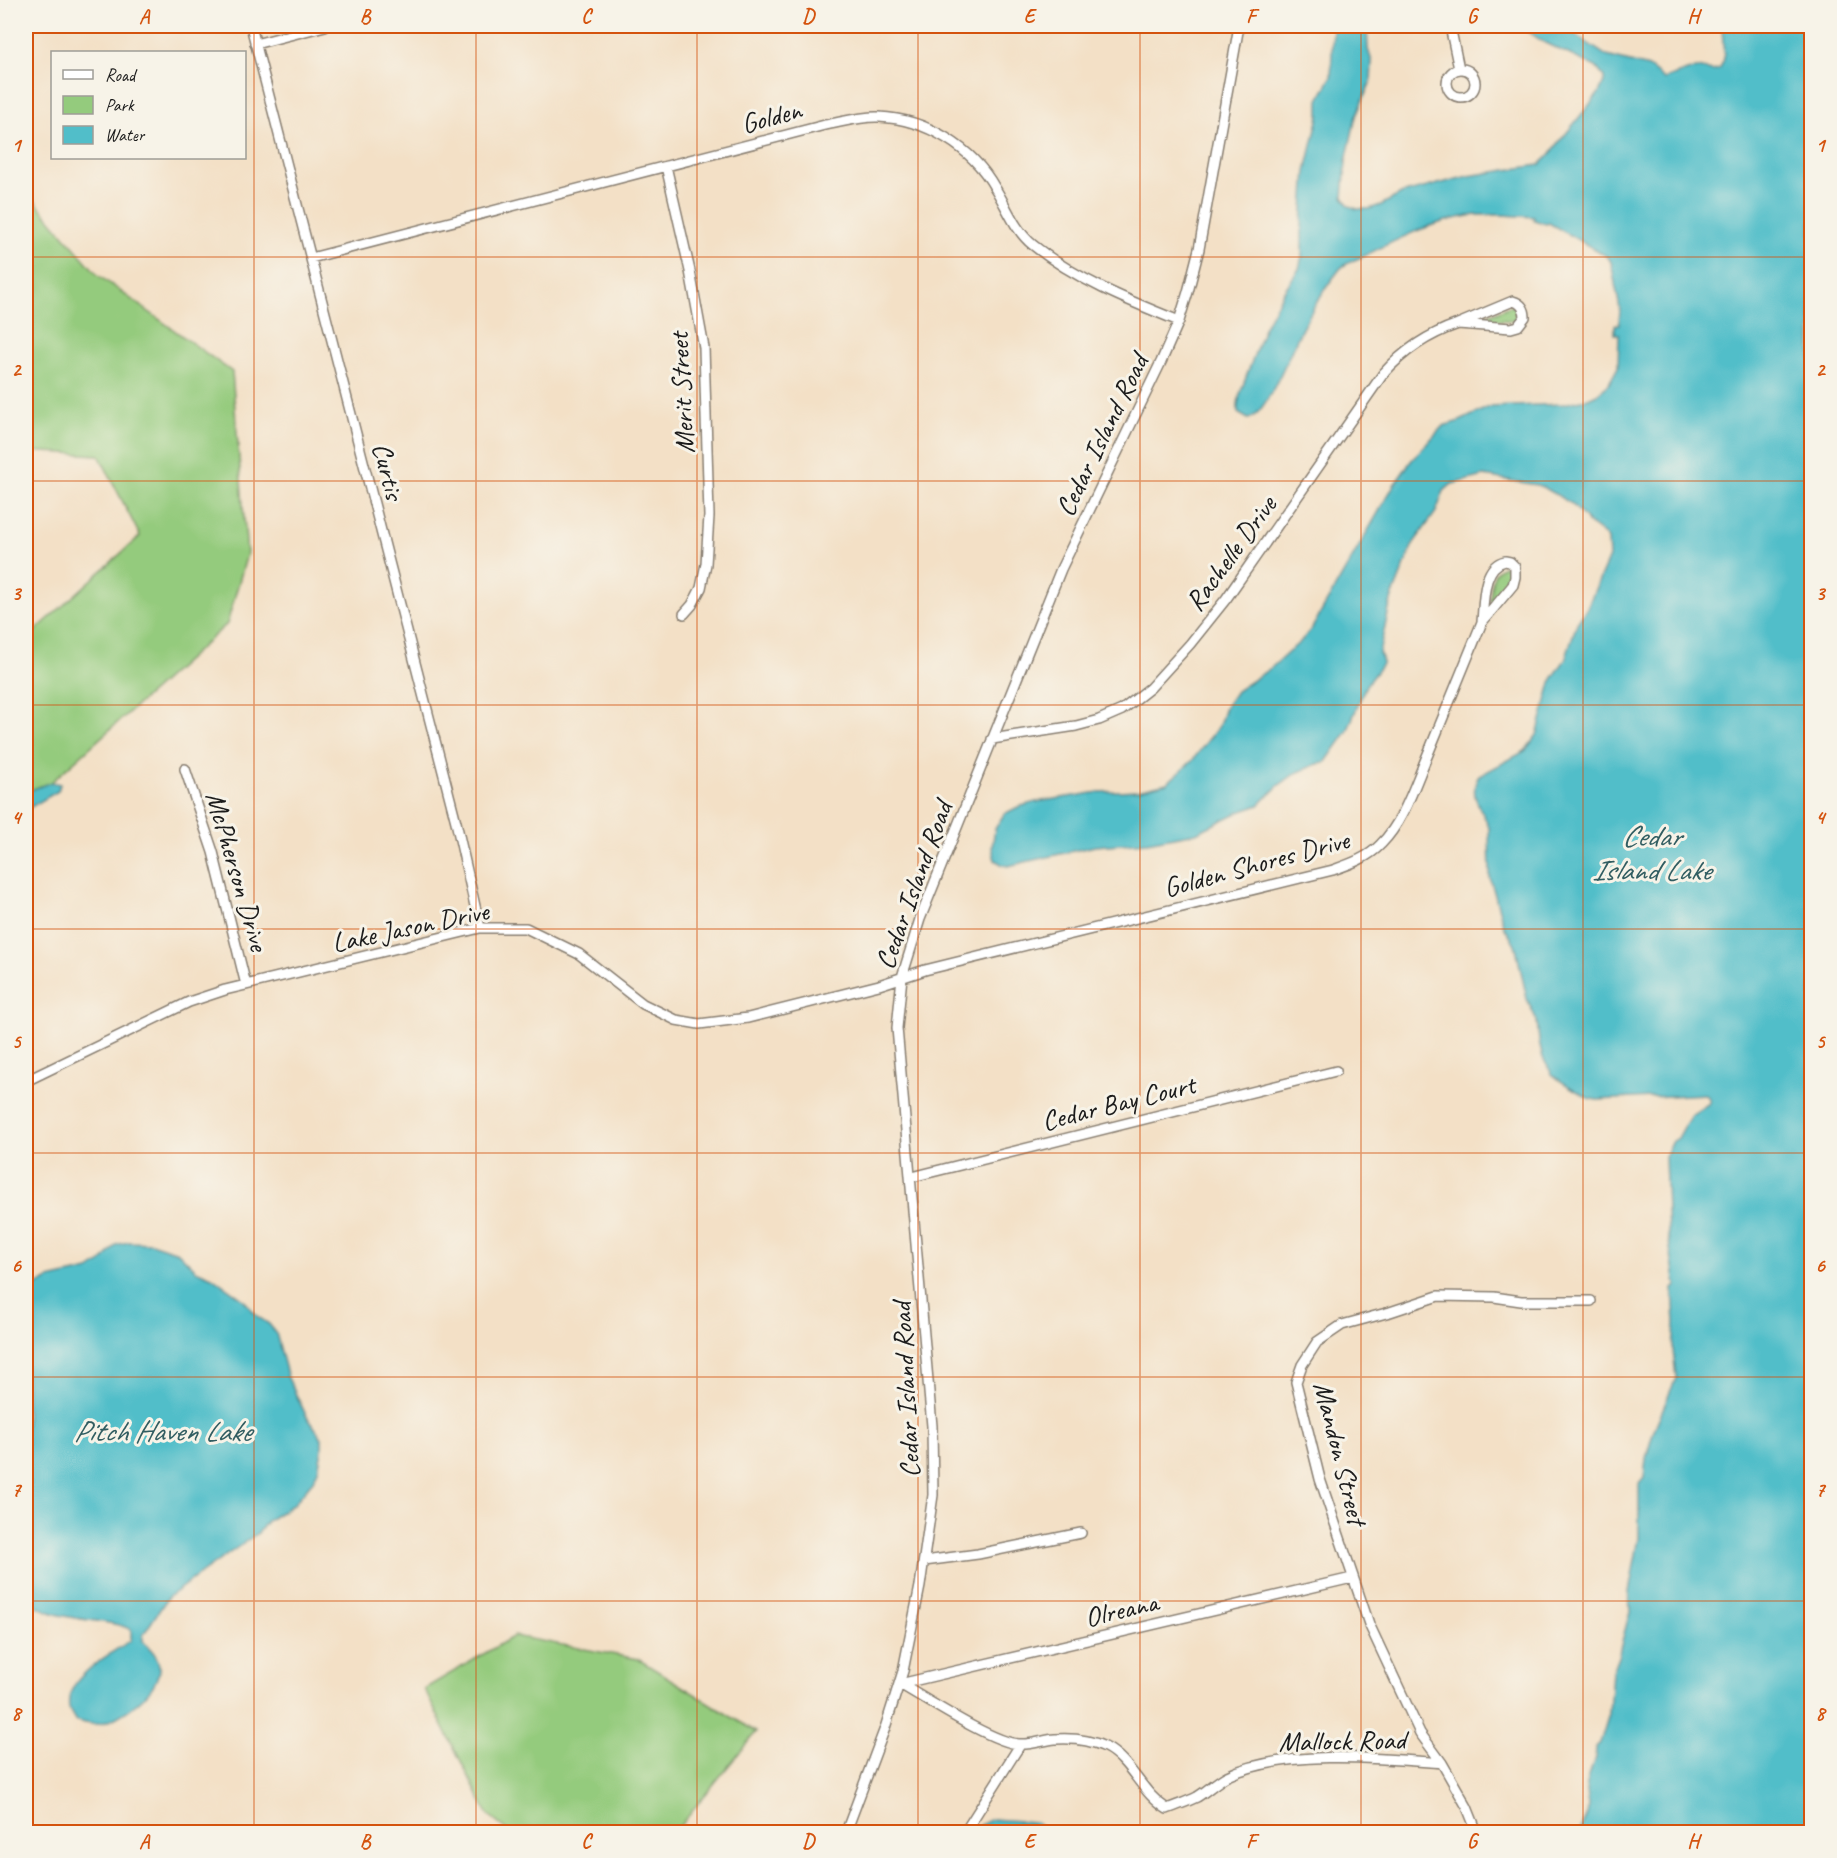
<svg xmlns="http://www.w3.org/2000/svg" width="1837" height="1858" viewBox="0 0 1837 1858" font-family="Caveat,sans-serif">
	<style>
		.green { fill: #94cb7d; stroke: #58744c; stroke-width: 1.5 }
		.water { fill: #51bec9; stroke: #366d72; stroke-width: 1.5 }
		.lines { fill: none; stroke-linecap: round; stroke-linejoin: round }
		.street-casing { stroke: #887e71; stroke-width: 12 }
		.street { stroke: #fff; stroke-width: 9 }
		.grid { fill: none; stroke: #d4530e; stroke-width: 1.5; stroke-opacity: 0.55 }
		.labels { text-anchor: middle; stroke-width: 6; stroke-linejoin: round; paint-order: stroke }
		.street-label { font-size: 28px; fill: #1c1c1c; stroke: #f7f3e8 }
		.water-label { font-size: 30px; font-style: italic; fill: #315d61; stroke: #f7f3e8 }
		.neatline { fill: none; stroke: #d4530e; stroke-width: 2 }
		.grid-label { font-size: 20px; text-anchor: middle; font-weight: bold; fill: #d4530e }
	</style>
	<rect width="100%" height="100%" fill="#f7f3e8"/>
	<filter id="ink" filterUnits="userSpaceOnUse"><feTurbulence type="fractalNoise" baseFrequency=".0167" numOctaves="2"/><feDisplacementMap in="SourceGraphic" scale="12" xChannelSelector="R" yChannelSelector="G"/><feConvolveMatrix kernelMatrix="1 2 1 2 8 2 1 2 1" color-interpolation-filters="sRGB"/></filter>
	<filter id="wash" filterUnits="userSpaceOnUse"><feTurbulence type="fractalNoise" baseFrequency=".008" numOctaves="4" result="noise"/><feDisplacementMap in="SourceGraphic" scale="24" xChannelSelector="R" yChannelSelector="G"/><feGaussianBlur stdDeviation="1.35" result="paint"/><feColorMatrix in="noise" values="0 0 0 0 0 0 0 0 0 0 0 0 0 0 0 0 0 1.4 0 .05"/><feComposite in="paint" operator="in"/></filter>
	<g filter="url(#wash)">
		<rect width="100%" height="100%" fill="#f3e0c6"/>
		<!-- green -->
		<path class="green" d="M26,191L98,275L232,372L247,554L227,624L26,805V639L140,536L99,455L26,451Z
			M1510,306L1516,307L1520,313L1519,318L1516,321L1484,319V317Z
			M1504,566L1509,568C1514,582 1500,595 1490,602C1491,589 1490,571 1504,566Z
			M514,1636L638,1659L756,1732L675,1832H509L489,1816L424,1689Z"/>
		<!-- water -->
		<path class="water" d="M1333,26H1367L1368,49L1372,62L1371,81L1356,116L1346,161L1343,197L1349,206L1357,209H1369L1381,205L1401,194L1468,176L1539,165L1549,156L1560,141L1599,93L1604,81V77L1596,67L1545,43L1520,26H1562L1607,56L1649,67L1664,79L1696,68L1713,71L1720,69L1724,59L1722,26H1811V1832H1581C1580,1824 1585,1822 1587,1814C1590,1807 1586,1797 1586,1790C1587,1776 1597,1761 1596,1747L1600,1743L1609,1714L1612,1672L1618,1657L1630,1611L1629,1592L1639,1538V1484L1644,1478L1646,1458L1654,1430L1676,1378L1673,1349L1675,1323L1673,1289L1676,1286L1668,1235L1665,1157L1672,1142L1678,1138L1691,1115L1708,1104L1710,1100L1706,1094L1597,1100L1588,1098L1562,1082L1552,1074L1543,1058L1539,1041L1537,1021L1527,999L1515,944L1504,927L1490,878L1489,828C1485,812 1466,796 1479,776L1525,751L1537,735L1552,679L1565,660L1577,623L1587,608L1609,557L1608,540L1606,536L1589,523L1572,504L1545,488L1537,485L1484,476L1452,484L1444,491L1436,512L1413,544L1391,600L1379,653L1382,658V664L1366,685L1347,732L1325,763L1317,764L1296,773L1278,786L1259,805L1239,812L1196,833L1147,842L1095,846L1008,866L1003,865L995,860L992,847L995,829L1004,814L1018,807L1036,802L1099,792L1138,790L1167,783L1192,761L1212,735L1219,726L1225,707L1236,691L1271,668L1302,640L1312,628L1394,485L1411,461L1443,426L1460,421L1489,407L1564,404L1586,399L1597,394L1608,385L1618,367L1619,334H1615V325L1619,324L1620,309L1611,262L1608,257L1549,223L1546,224L1534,220V217C1513,216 1490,213 1469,216C1434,221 1400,238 1368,254C1359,259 1347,261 1340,269C1326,286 1315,304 1305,323C1293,342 1268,415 1248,419L1238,413V404L1240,394L1264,328L1284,291L1299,269L1302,256V222L1306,171L1319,116V100L1331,77Z
			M51,782L60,784L58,791L26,810V792Z
			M128,1242L151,1243L178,1252L196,1270L212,1277L244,1300L258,1317L269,1324L276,1333L288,1378L306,1415L322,1438V1450L318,1470L312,1482L295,1503L267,1521L259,1532L168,1597L143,1635V1641C149,1648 158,1655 159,1665C161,1691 121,1720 98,1724C90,1725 82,1722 75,1720C73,1716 69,1711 69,1707C64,1678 111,1654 131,1640V1630C122,1624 113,1624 103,1622C77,1618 44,1617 26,1597V1292L49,1279L89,1270L104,1260L116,1245Z
			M992,1819L1035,1822L1050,1832H975L978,1826Z"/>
	</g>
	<g filter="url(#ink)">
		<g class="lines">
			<defs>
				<path id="street" d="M251,26L456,822L480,928
					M1450,26L1459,69
					M255,44L325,26
					M1447 83a14 14 0 1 1 28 0a14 14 0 1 1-28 0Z
					M666,166L690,271L704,348L709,516L706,564L701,588L692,605L684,614
					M311,258L825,125C842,122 862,116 879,117C926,119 972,147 995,188C1007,207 1015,231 1033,245C1075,279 1129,301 1179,321
					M1513,301C1521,303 1525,309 1525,317L1518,326L1511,328L1458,324Z
					M1505,561L1510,562L1515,567V577L1513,585L1482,622C1484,602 1482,566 1505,561Z
					M992,739L1076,726L1099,720L1122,710L1150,688L1190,644L1226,599L1383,374C1404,350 1429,334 1458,324
					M185,769L213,852L246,985
					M26,1081L189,1002L225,990L480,928H526L579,954L643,1004L676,1020L699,1024L748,1018L879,985L925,970L1333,870C1350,864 1368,858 1381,844C1404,821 1415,784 1428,754C1446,710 1464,666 1482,622
					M912,1177L1336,1071
					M924,1561L978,1554L1081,1533
					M900,1684C926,1699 993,1743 1019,1744C1031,1745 1044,1740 1055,1739C1071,1738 1091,1740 1105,1747C1131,1760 1141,1793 1167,1809C1177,1805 1187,1802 1197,1797C1207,1791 1216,1782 1227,1776C1284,1749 1379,1758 1442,1763
					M900,1684L1352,1578
					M846,1832L885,1728L903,1671L920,1586L933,1495L932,1426L897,1028L902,977L920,919L1061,569L1161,362L1179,321L1188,292L1199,249L1239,26
					M965,1832L1020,1745
					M1477,1832L1467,1807L1442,1763L1420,1733L1369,1624L1320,1479L1296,1382L1302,1365L1317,1342L1342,1325L1390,1312L1438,1296L1494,1297L1521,1301H1591"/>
			</defs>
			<!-- street casing -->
			<use href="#street" class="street-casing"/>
			<!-- street -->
			<use href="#street" class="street"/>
		</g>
	</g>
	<!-- grid -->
	<path class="grid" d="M254,26V1832M476,26V1832M697,26V1832M918,26V1832M1140,26V1832M1361,26V1832M1583,26V1832M26,257H1812M26,481H1812M26,705H1812M26,929H1812M26,1153H1812M26,1377H1812M26,1601H1812"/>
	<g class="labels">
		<!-- street labels -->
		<g class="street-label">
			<text transform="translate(771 116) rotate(-15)" y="10">Golden</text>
			<text transform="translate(681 393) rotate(-93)" y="10">Merit Street</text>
			<text transform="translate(1101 435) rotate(-64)" y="10">Cedar Island Road</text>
			<text transform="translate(389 471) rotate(76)" y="10">Curtis</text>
			<text transform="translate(1230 553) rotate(-54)" y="10">Rachelle Drive</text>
			<text transform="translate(1256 863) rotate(-15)" y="10">Golden Shores Drive</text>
			<text transform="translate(238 871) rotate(74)" y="10">McPherson Drive</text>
			<text transform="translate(913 885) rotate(-70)" y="10">Cedar Island Road</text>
			<text transform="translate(410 926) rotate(-12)" y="10">Lake Jason Drive</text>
			<text transform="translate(1118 1102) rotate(-14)" y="10">Cedar Bay Court</text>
			<text transform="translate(905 1390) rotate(-93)" y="10">Cedar Island Road</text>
			<text transform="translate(1341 1453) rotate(76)" y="10">Mandon Street</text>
			<text transform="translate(1121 1609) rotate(-13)" y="10">Olreana</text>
			<text transform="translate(1342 1740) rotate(-1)" y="10">Mallock Road</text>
		</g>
		<!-- water labels -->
		<g class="water-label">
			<text x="1651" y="846">Cedar<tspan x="1651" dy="34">Island Lake</tspan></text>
			<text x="162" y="1441">Pitch Haven Lake</text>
		</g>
	</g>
	<!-- margin -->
	<rect width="1837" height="1858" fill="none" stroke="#f7f3e8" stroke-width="66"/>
	<!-- legend -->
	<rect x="51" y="51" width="195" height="108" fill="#f7f3e8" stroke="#9f9d96" stroke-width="1.5"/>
	<rect x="63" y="70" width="30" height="9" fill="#ffffff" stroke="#9f9d96" stroke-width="1.5"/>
	<text x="105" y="81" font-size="18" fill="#1c1c1c">Road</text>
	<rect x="63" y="96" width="30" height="18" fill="#94cb7d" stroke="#9f9d96" stroke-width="1.5"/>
	<text x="105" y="111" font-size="18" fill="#1c1c1c">Park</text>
	<rect x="63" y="126" width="30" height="18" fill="#51bec9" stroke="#9f9d96" stroke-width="1.5"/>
	<text x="105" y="141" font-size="18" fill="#1c1c1c">Water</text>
	<rect x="33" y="33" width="1771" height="1792" class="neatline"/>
	<g class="grid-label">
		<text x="144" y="23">A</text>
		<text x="365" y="23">B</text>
		<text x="586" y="23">C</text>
		<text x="808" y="23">D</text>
		<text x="1029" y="23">E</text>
		<text x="1251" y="23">F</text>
		<text x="1472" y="23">G</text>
		<text x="1693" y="23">H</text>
		<text x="16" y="152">1</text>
		<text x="1820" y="152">1</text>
		<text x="16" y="376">2</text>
		<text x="1820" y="376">2</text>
		<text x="16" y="600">3</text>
		<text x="1820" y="600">3</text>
		<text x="16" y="824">4</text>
		<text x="1820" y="824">4</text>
		<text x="16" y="1048">5</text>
		<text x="1820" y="1048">5</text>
		<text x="16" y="1272">6</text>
		<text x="1820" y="1272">6</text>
		<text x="16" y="1496">7</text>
		<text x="1820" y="1496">7</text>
		<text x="16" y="1720">8</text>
		<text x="1820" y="1720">8</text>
		<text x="144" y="1848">A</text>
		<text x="365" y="1848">B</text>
		<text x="586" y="1848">C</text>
		<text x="808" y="1848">D</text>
		<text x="1029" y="1848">E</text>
		<text x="1251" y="1848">F</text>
		<text x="1472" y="1848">G</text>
		<text x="1693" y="1848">H</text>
	</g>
</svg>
